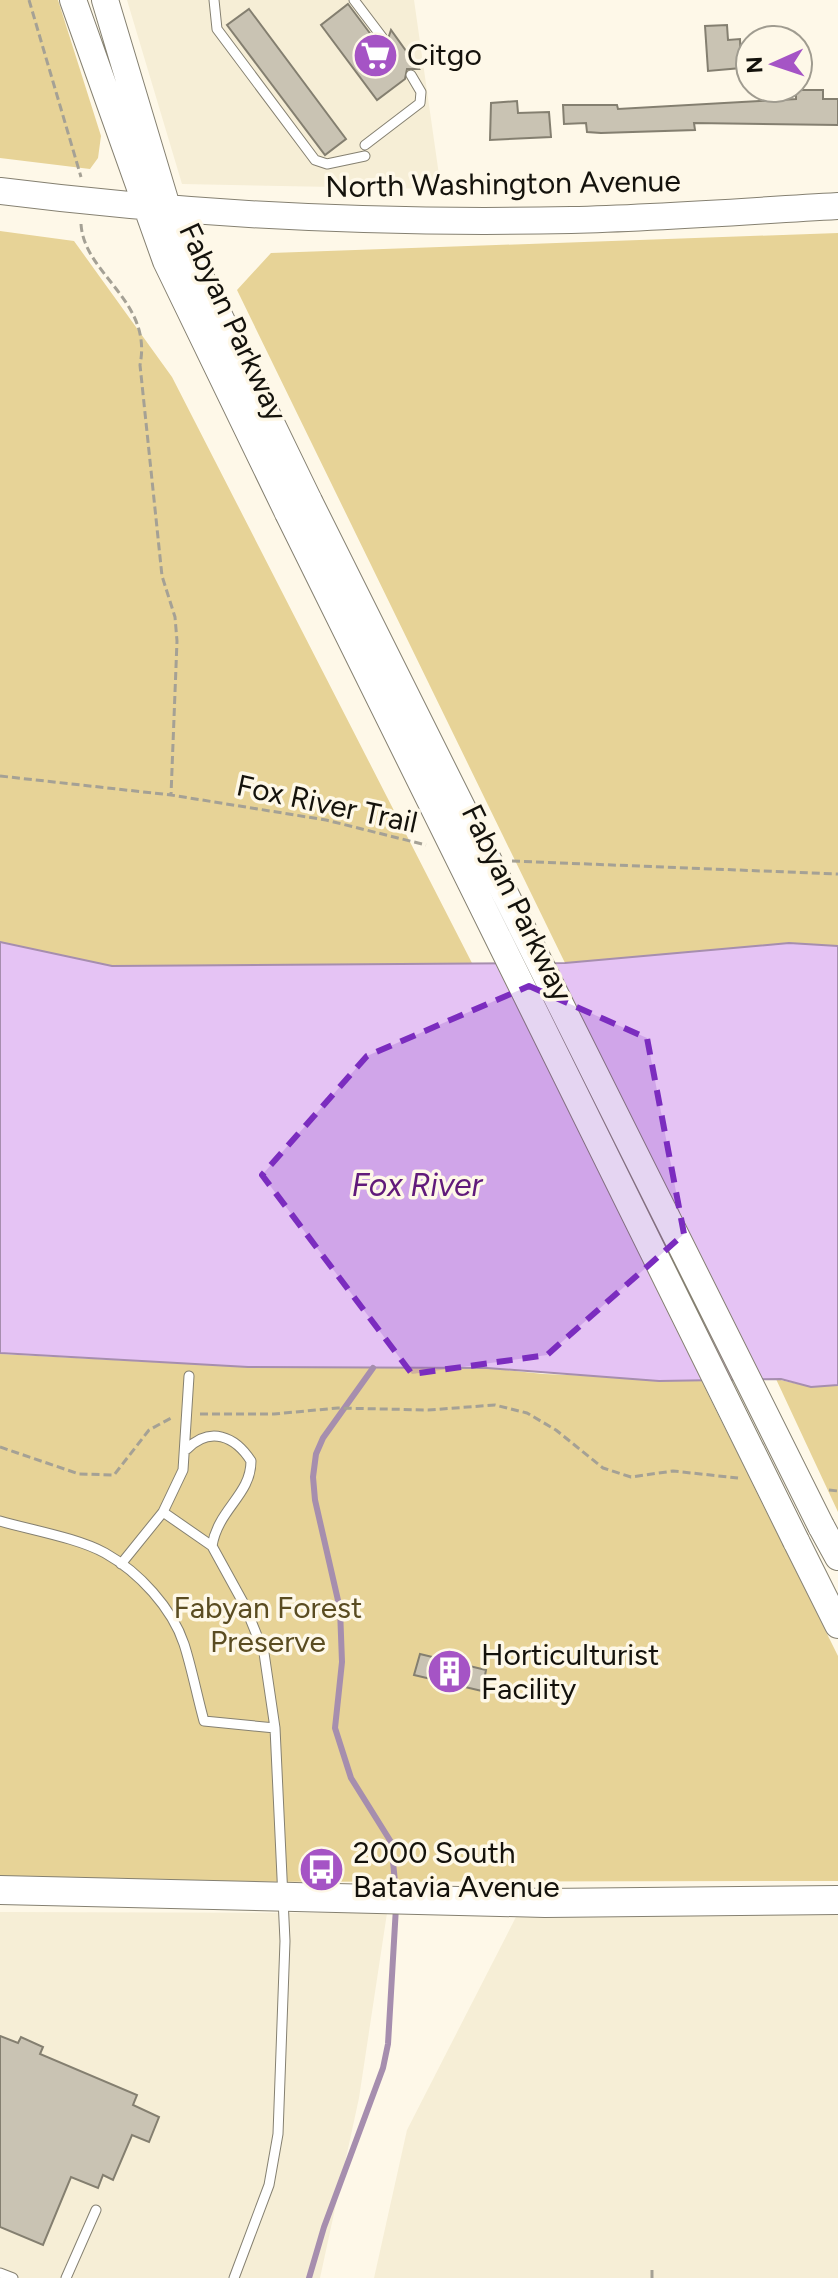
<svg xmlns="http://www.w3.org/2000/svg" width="838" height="2278" viewBox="0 0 838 2278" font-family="Figtree,sans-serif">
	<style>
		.built { fill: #f6eed6 }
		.green { fill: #e7d397 }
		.water { fill: #e5c3f4; stroke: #a68eae; stroke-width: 2 }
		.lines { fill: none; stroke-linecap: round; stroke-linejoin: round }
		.stream { stroke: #a68eae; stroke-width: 6 }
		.building { fill: #c9c3b3; stroke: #847f70; stroke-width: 2 }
		.lane-casing { stroke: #858071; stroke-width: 11 }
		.secondary-casing { stroke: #858071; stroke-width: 28 }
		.primary-casing { stroke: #858071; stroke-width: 30 }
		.path { stroke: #a5a195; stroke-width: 3; stroke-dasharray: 8 4; stroke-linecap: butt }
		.lane { stroke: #fff; stroke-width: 9 }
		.secondary { stroke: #fff; stroke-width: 26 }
		.primary { stroke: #fff; stroke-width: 28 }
		.secondary-bridge-casing { stroke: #858071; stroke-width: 28; stroke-linecap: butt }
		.secondary-bridge { stroke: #fff; stroke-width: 26 }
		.marked { fill: #7b2cbf; fill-opacity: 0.2; stroke: #7b2cbf; stroke-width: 6; stroke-dasharray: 16 10; stroke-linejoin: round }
		.labels { text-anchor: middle; stroke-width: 7; stroke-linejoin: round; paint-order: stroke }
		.poi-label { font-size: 30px; fill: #14120c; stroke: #fef8e8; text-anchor: start }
		.street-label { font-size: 30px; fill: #14120c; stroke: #fef8e8 }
		.park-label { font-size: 30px; fill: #5a4c21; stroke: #fef8e8 }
		.water-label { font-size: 32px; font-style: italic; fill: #611a7a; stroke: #fef8e8 }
	</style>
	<rect width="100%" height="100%" fill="#fef8e8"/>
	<!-- built -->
	<path class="built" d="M127,0H414L441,189L182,184Z
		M838,1909V2278H374L407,2130L518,1913Z
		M0,1912L387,1913L359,2098L320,2278H0Z"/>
	<!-- green -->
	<path class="green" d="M0,0H58L101,136L98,158L90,169L0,158Z
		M0,231L74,241L172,377L473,965L112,966L0,942Z
		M838,233V946L789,943L565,963L237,290L271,253Z
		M0,1354L248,1367L487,1368L543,1374L701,1380L838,1656V1881L0,1882Z
		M776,1379L811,1387L838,1385V1512Z"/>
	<!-- water -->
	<path class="water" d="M0,942L112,966L565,963L789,943L838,946V1385L811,1387L781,1379L659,1381L487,1368L248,1367L0,1353Z"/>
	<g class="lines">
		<!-- stream -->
		<path class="stream" d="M373,1368L323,1438L316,1454L313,1477L315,1500L340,1609L342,1662L335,1728L351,1778L391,1842L396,1892
			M309,2278L324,2227L383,2068L388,2044L396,1907"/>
	</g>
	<!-- building -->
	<path class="building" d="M348,4L378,44L387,42L391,30L419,69H407L405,79L377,100L321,25Z
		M249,9L346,139L325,155L227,25Z
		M727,25L728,40L740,39L741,68L708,71L705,26Z
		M796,90H823V99H838V125L694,123L695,130L601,133L587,132L586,123L564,124L563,105H617L618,109L796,99Z
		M517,101L518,113L549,112L551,137L490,140L491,103Z
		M420,1654L486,1670L482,1691L414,1675Z
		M0,2036L18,2043L21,2037L43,2047L40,2054L137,2095L133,2105L159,2117L149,2142L132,2135L113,2180L103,2175L98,2188L71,2177L43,2245L0,2227Z"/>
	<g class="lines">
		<defs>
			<path id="lane" d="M214,0L217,29L315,160L327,164L365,156
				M354,0L382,37
				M365,145L420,103L421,92L411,75
				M187,1449C210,1426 235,1436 251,1461C251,1495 218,1509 212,1546
				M163,1512L212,1546L245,1606L264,1653L275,1728L285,1941L278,2134L269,2185L234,2278
				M0,1521C31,1530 78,1538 105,1553C139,1572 172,1608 184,1644C192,1669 197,1696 204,1721L275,1728
				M121,1564L163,1512L183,1470L189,1376
				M0,2273L13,2278
				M66,2278L96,2210"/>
			<path id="secondary" d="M73,0L166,261L288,513
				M105,0L168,210L309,501
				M0,191C190,215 380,224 571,220C660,218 749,211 838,206
				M821,1526L838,1557
				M796,1541L838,1625"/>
			<path id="primary" d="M0,1890L545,1903L838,1900"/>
		</defs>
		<!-- lane casing -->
		<use href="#lane" class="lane-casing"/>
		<!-- secondary casing -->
		<use href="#secondary" class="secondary-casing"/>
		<!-- primary casing -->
		<use href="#primary" class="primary-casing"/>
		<!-- path -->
		<path class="path" d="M29,0L81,177
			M81,224C84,275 153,300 140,365L162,576L175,617L177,641L171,795
			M0,776L171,795L326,820L426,845
			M512,861L838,874
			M200,1414H274L338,1408L428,1410L495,1405L527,1413L556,1430L603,1468L631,1477L673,1471L738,1478
			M0,1447L79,1474L114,1475L149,1430L173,1417
			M829,1490L838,1491
			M652,2278V2266"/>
		<!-- lane -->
		<use href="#lane" class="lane"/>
		<!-- secondary -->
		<use href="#secondary" class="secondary"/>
		<!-- primary -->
		<use href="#primary" class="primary"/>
		<defs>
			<path id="secondary-bridge" d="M309,501L821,1526
				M288,513L796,1541"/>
		</defs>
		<!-- secondary-bridge casing -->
		<use href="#secondary-bridge" class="secondary-bridge-casing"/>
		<!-- secondary-bridge -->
		<use href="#secondary-bridge" class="secondary-bridge"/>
	</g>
	<!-- marked area -->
	<path class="marked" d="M529,986L647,1038L684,1234L547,1355L412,1374L262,1175L367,1056Z"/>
	<!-- icons -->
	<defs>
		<symbol id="supermarket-disc" viewBox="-11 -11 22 22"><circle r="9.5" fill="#a554c5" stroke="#fef8e8"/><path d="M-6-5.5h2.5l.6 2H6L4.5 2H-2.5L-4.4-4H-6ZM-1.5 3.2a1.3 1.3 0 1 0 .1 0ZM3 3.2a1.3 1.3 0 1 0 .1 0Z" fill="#fff"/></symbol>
		<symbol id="building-disc" viewBox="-11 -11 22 22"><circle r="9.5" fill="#a554c5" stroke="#fef8e8"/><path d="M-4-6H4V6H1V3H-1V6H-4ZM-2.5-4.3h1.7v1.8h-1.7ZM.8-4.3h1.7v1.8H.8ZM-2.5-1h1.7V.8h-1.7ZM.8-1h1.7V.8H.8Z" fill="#fff"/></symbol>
		<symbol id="bus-disc" viewBox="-11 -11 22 22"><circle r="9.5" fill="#a554c5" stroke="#fef8e8"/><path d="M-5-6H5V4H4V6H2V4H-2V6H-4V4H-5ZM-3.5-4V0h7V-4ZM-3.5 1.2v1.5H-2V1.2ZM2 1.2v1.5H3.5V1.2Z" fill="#fff"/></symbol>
	</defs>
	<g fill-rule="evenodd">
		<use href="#supermarket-disc" x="350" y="30" width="51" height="51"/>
		<use href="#building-disc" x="424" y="1646" width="51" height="51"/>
		<use href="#bus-disc" x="296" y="1844" width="51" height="51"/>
	</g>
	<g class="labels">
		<!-- poi labels -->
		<g class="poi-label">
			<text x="407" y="65">Citgo</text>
			<text x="481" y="1665">Horticulturist<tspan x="481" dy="34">Facility</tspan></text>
			<text x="353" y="1863">2000 South<tspan x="353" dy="34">Batavia Avenue</tspan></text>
		</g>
		<!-- street labels -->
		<g class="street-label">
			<text transform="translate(503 184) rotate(-1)" y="10">North Washington Avenue</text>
			<text transform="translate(233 322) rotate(65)" y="10">Fabyan Parkway</text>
			<text transform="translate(327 804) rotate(12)" y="10">Fox River Trail</text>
			<text transform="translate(517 903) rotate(64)" y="10">Fabyan Parkway</text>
		</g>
		<!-- park labels -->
		<g class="park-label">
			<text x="268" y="1618">Fabyan Forest<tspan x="268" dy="34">Preserve</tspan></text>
		</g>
		<!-- water labels -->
		<g class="water-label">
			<text x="417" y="1196">Fox River</text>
		</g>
	</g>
	<!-- north arrow -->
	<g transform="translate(774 64) rotate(267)"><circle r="38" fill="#fef8e8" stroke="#a09c90" stroke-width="2"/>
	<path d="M0-6L14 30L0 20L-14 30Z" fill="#a554c5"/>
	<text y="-12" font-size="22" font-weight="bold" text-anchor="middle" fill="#14120c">N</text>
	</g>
</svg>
